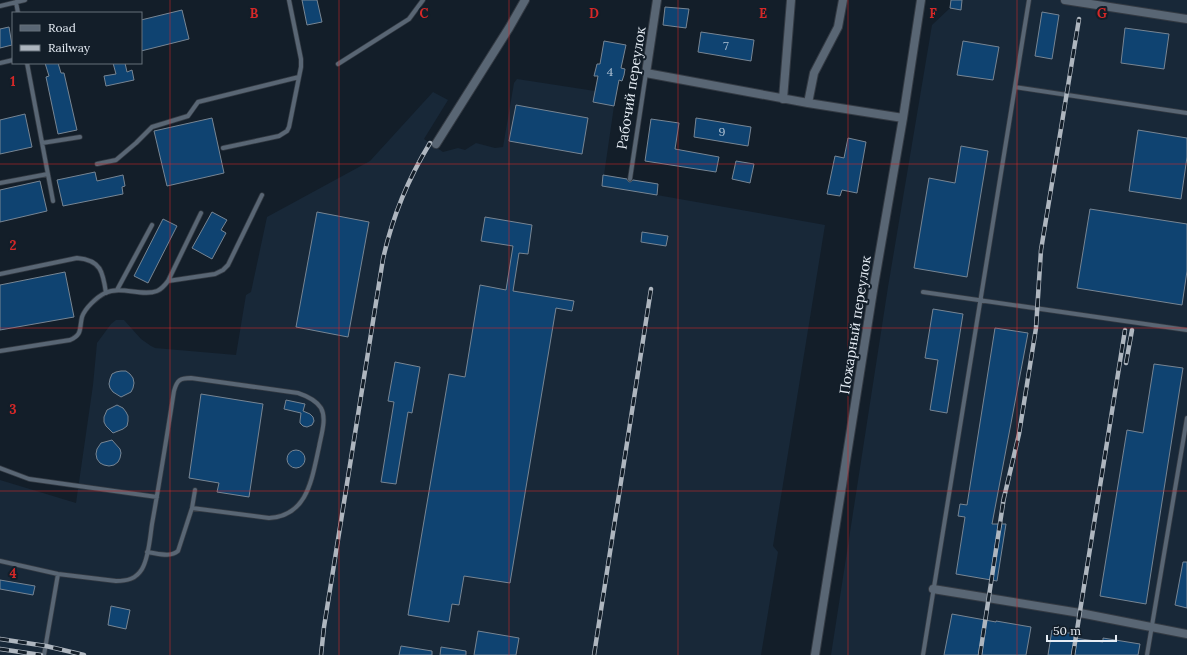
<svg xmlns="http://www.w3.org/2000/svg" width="1187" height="655" viewBox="0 0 1187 655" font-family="Lora,serif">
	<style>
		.built { fill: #182838 }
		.building { fill: #0f4371; stroke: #778593 }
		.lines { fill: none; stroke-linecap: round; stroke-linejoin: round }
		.lane-casing { stroke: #333a43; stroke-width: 5.5 }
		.street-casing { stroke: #333a43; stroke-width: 10 }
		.lane { stroke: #596674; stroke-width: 4 }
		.street { stroke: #596674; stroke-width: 8 }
		.rail-casing { stroke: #aeb6bf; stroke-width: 4.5 }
		.rail { stroke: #131e29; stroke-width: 3; stroke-dasharray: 9; stroke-linecap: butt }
		.grid { fill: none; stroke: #d62828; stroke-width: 1; stroke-opacity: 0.55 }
		.labels { text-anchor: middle; stroke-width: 4; stroke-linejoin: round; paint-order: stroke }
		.number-label { font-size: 12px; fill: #b0c2d3 }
		.street-label { font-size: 14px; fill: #e5ecf4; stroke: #131e29 }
		.grid-label { font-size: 13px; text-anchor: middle; font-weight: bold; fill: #d62828; stroke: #131e29; stroke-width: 4; stroke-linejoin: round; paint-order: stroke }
	</style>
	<rect width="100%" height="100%" fill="#131e29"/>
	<!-- built -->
	<path class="built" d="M951,0H1187V655H831L888,287L932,25L950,8Z
		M517,79L595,91L593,102L614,106L604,175L658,183L657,195L825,225L773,546L778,552L761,655H0V480L76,503L93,385L97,343L111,324L116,320H124L141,339L151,346L155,348L236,355L246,295L251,292L267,217L370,161L433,92L448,100L424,139L443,152L458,148L465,150L476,143L495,148L503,147L514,83Z"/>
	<!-- building -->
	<path class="building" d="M302,0H317L322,22L307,25Z
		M951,0H962L961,10L950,8Z
		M665,7L689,9L686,28L663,25Z
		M182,10L189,39L141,51V20Z
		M1042,12L1059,15L1052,59L1035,56Z
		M9,27L12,45L0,48V29Z
		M1125,28L1169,34L1164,69L1121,63Z
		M701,32L754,40L751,61L698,52Z
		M604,41L626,45L621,68L625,69L624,75L622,81L619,80L614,106L593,102L598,76H594L597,64H600Z
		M963,41L999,47L993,80L957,75Z
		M45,63H58L61,73H64L77,130L58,134L46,77L49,76Z
		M113,63H125L127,72L132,70L134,80L106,86L104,76L116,74Z
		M516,105L588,118L582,154L509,141Z
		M25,114L32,147L0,154V120Z
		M212,118L224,173L167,186L154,131Z
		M696,118L751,127L748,146L694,137Z
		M651,119L679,123L675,149L719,157L716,172L645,161Z
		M1138,130L1187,138V157L1181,199L1129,191Z
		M848,138L866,142L857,193L842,190L840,196L827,194L835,156L844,158Z
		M961,146L988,151L967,277L914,268L929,178L955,183Z
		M736,161L754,164L750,183L732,179Z
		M95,172L97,181L123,175L125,186L122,187L123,194L63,206L57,180Z
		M603,175L627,179L628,181L630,182L633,180L658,184L657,195L602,186Z
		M40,181L47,211L0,222V190Z
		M1090,209L1187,224V271L1182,305L1077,288Z
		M212,212L227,220L221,230L226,233L212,259L192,248Z
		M317,212L369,222L348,337L296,327Z
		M485,217L532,225L528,254L519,253L513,291L574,301L572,311L556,308L510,583L464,576L459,605L452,604L449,622L408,615L449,374L465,377L480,285L506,290L513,246L481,241Z
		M163,219L177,226L148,283L134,276Z
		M642,232L668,236L666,246L641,242Z
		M65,272L74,317L0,330V285Z
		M933,309L963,314L947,413L930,410L938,360L925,358Z
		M995,328L1028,333L992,524H1006L997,581L956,574L965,517L958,516L960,504L967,505Z
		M395,362L420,367L412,413L408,412L396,484L381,482L394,402L388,401Z
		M1154,364L1183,368L1146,604L1100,596L1127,430L1143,433Z
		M121,371H126L130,374L133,378L134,383L133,388L131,392L121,397L113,392L110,388L109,384L110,379L112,374L116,372Z
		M201,394L263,404L249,497L217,492L219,483L189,478Z
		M286,400L305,404L303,411L310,414L313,417L314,421L312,425L307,427L303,426L300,423V421L301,413L284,409Z
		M117,405L123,408L126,412L128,416V421L127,426L123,429L113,433L106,426L104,422V417L107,410Z
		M112,440L120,449L121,453L120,458L118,462L114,465L109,466L104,465L100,463L97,459L96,454L97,449L101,443Z
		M287 459a9 9 0 1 1 18 0a9 9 0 1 1-18 0Z
		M1183,562H1187V608L1175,605Z
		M0,580L35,586L33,595L0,589Z
		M111,606L130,610L126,629L108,625Z
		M952,614L996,622V621L1031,627L1026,655H944Z
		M1052,630L1074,634V638L1103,642V638L1140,644L1138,655H1048Z
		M478,631L519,638L516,655H474Z
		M401,646L432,651V655H399Z
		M441,647L466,651V655H440Z"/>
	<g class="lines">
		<defs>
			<path id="lane" d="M16,2L18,13
				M0,6L25,0
				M0,63L13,60
				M27,63L53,201
				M338,64L409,19L423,0
				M1015,87L1187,113
				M42,143L80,137
				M223,148L279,136L287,131L289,127L301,67V59L289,0
				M97,164L116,160L136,143L152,127L188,116L198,102L299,77
				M630,179L646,73
				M0,183L48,174
				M0,274L77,258C101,260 103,272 106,293
				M168,281L215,274L223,270L228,265L262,195
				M117,290L152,225
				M923,292L1187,330
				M0,351L70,340C83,334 79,329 82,317C85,308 97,297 105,293C121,285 142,297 157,291C162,289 165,285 168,281L201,213
				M0,468L29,479L157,497
				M147,552C157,553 170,558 178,551L192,508L195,490
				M0,561L58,574L116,581C127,581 136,579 142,569C149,557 150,537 152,524C160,480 167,435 174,391C177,380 180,378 191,378L298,393C307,396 316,400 321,408C327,419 321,435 319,447C312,478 308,516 269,518L192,508
				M44,655L58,574
				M923,655L1029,0
				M1147,655L1187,418"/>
			<path id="street" d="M657,0L646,73L808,103L903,118
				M1065,0L1187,19
				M783,99L791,0
				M808,103L814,73L838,27L843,0
				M436,144L509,28L525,0
				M933,589L1080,613L1187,634
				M815,655L873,291L903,118L921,0"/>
		</defs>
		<!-- lane casing -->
		<use href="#lane" class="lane-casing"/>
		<!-- street casing -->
		<use href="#street" class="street-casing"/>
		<!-- lane -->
		<use href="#lane" class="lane"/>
		<!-- street -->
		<use href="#street" class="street"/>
		<defs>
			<path id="rail" d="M1126,363L1132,330
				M1003,502L1019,434L1036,328L1041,250L1079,19
				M0,639L46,646L84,655
				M0,649L41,655
				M321,655L324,627L383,259C392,218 408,179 430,143
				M594,655L651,289
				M980,655L1004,497
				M1073,655L1125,330"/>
		</defs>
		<!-- rail casing -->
		<use href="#rail" class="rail-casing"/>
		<!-- rail -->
		<use href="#rail" class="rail"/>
	</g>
	<!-- grid -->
	<path class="grid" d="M170,0V655M339,0V655M509,0V655M678,0V655M848,0V655M1017,0V655M0,164H1187M0,328H1187M0,491H1187"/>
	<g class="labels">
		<!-- number labels -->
		<g class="number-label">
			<text x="726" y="50">7</text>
			<text x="610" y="76">4</text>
			<text x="722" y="136">9</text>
		</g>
		<!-- street labels -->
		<g class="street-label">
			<text transform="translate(631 88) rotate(-81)" y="5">Рабочий переулок</text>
			<text transform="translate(855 325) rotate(-81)" y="5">Пожарный переулок</text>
		</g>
	</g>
	<g class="grid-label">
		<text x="254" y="18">B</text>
		<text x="424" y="18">C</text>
		<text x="594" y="18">D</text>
		<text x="763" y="18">E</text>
		<text x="933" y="18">F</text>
		<text x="1102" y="18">G</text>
		<text x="13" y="86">1</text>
		<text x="13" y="250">2</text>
		<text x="13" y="414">3</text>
		<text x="13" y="578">4</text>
	</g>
	<!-- legend -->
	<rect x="12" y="12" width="130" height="52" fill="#131e29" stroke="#67707a"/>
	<rect x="20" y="25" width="20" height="6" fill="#596674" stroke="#67707a"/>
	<text x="48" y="32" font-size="12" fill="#e5ecf4">Road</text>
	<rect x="20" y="45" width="20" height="6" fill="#aeb6bf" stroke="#67707a"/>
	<text x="48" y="52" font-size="12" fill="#e5ecf4">Railway</text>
	<!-- scale -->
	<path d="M1047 635v6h69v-6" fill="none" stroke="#e5ecf4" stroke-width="2"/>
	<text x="1053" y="635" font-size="12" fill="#e5ecf4" stroke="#131e29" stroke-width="3" paint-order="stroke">50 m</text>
</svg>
